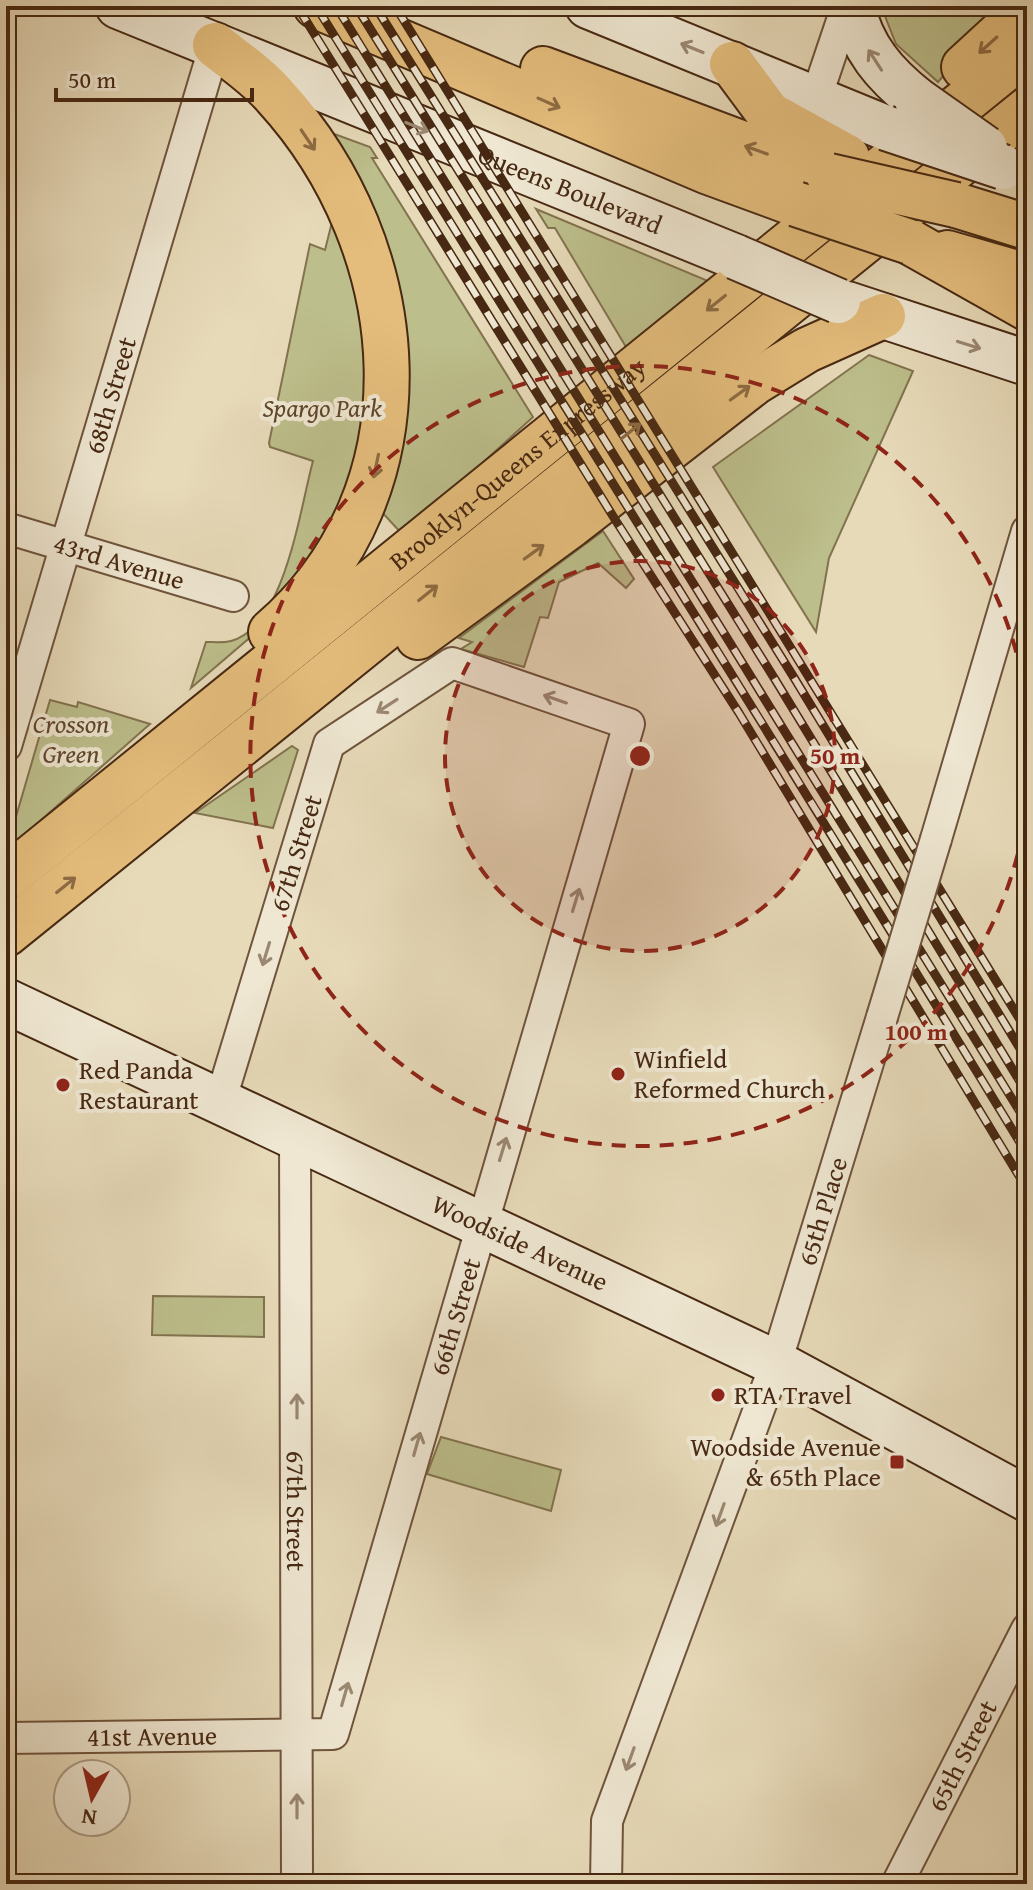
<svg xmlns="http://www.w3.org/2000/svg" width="1033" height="1890" viewBox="0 0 1033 1890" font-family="'Gentium Book Plus',serif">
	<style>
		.green { fill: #bcbe8b; stroke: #82734e; stroke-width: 2 }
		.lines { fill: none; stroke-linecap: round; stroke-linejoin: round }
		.street-casing { stroke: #6f543c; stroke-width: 34 }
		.secondary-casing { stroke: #472812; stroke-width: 48 }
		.primary-casing { stroke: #472812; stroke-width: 48 }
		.highway-casing { stroke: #472812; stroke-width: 48 }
		.street { stroke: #efe7d2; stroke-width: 30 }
		.secondary { stroke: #efe7d2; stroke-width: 44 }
		.primary { stroke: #e4bd7c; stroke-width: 44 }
		.highway { stroke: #e4bd7c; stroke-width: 44 }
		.rail-casing { stroke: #472812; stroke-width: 9 }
		.rail { stroke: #efe7d2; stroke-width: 6; stroke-dasharray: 18; stroke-linecap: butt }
		.street-bridge-casing { stroke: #6f543c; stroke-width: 34; stroke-linecap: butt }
		.secondary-bridge-casing { stroke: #472812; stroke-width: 48; stroke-linecap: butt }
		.primary-bridge-casing { stroke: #472812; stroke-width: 48; stroke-linecap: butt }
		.street-bridge { stroke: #efe7d2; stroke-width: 30 }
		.secondary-bridge { stroke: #efe7d2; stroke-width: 44 }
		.primary-bridge { stroke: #e4bd7c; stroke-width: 44 }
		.oneway { stroke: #8e6b42 }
		.oneway2 { stroke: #9b8872 }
		.ring { fill: none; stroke: #8f2418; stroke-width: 4; stroke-dasharray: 14 10 }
		.poi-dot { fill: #8f2418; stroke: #efe7d2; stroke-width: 3 }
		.labels { text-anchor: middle; stroke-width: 8; stroke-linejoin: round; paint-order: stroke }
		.street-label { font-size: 26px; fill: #472812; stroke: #efe7d2 }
		.park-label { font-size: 26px; font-style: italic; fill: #5e462a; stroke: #efe7d2 }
		.poi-label { font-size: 26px; fill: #472812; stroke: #efe7d2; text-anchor: start }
		.centre { fill: #8f2418; stroke: #efe7d2; stroke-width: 4 }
		.ring-label { font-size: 24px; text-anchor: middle; font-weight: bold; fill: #8f2418; stroke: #efe7d2; stroke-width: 8; stroke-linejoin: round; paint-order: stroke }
	</style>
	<rect width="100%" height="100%" fill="#e7dab9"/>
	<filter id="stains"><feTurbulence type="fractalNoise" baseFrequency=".0025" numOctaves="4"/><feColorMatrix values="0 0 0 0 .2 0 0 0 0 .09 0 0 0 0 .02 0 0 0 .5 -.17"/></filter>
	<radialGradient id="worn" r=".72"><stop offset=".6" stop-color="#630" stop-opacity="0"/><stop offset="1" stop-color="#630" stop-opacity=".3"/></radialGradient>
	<!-- green -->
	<path class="green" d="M881,6H1004L938,82L896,44Z
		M318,128L370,147L377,158H372L533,417L403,535L379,509C391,467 412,403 408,360C398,273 356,204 318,128Z
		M536,209L708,281L626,347L555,228H548Z
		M333,218L375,356L362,462L288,605L191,688L206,642C214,642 223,643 231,641C285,627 300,508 313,461L270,447L269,443L310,244L325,250Z
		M869,355L913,371L829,558L816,632L713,467Z
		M603,531L634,579L626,588L598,563L559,582L548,618L540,617L524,667L461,649L472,642L459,638Z
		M50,700L77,707L78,702L150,724L6,851Z
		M292,746L298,750L273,828L195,813Z
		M153,1296L264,1297V1337L152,1335Z
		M441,1437L561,1470L551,1511L427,1474Z"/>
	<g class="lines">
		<defs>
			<g id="street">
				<path d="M816,98L847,6"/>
				<path id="s1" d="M6,528L233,596"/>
				<path id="s2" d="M6,746L215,45"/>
				<path d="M936,839L1027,531"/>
				<path id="s3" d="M295,1137L297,1884"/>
				<path id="s4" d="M6,1738L333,1734L629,724L452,663L329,744L220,1102"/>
				<path id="s5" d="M606,1884L607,1821L776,1363L882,1017"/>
				<path id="s6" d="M897,1884L1027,1629"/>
			</g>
			<g id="secondary">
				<path id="s7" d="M118,6L736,257"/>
				<path d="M588,6L886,128"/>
				<path d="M852,6C862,48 884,74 917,100"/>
				<path d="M847,304L1027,363"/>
				<path id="s8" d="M6,1001L776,1363L1027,1499"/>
			</g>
			<path id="primary" d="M316,6L706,171L796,204
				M732,64L769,114L847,157
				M543,69L829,176
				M956,205L1027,227
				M947,253L1027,276"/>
			<g id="highway">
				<path d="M215,45C235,61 258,76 275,96C414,248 435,490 271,632"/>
				<path d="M964,67L1027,9"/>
				<path d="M910,242L1027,308"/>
				<path d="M418,637L571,525L755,382L807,350L883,316"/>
				<path id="s9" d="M6,878L1027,51"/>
				<path d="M6,934L1027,110"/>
			</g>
		</defs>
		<!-- street casing -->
		<use href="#street" class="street-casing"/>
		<!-- secondary casing -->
		<use href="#secondary" class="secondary-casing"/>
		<!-- primary casing -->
		<use href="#primary" class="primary-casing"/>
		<!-- highway casing -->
		<use href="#highway" class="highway-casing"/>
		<!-- street -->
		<use href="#street" class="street"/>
		<!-- secondary -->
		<use href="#secondary" class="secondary"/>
		<!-- primary -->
		<use href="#primary" class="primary"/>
		<!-- highway -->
		<use href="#highway" class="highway"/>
		<defs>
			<path id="rail" d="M297,6L616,521L739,713L1027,1189
				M316,6C553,389 793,769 1027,1154
				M336,6L1027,1123
				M356,6L776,681L1027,1093
				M375,6L793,676L1027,1060
				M395,6L1027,1031"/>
		</defs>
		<!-- rail casing -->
		<use href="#rail" class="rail-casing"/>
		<!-- rail -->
		<use href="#rail" class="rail"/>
		<defs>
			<path id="street-bridge" d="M882,1017L936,839"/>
			<path id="secondary-bridge" d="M917,100L985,148
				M886,128L1003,167
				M736,257L838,301"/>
			<path id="primary-bridge" d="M829,176L956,205
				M796,204L910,242"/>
		</defs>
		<!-- street-bridge casing -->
		<use href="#street-bridge" class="street-bridge-casing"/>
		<!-- secondary-bridge casing -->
		<use href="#secondary-bridge" class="secondary-bridge-casing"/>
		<!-- primary-bridge casing -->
		<use href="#primary-bridge" class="primary-bridge-casing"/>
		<!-- street-bridge -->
		<use href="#street-bridge" class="street-bridge"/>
		<!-- secondary-bridge -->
		<use href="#secondary-bridge" class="secondary-bridge"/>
		<!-- primary-bridge -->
		<use href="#primary-bridge" class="primary-bridge"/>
	</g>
	<!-- one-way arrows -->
	<defs><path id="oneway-shaft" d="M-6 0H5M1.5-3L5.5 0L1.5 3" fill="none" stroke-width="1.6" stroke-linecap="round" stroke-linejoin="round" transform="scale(2)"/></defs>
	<g class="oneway">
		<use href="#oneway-shaft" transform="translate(988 45) rotate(138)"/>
		<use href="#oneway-shaft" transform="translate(549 103) rotate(24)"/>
		<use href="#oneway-shaft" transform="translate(308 140) rotate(56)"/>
		<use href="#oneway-shaft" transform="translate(756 150) rotate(-160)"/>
		<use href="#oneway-shaft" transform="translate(716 303) rotate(141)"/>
		<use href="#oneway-shaft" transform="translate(740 393) rotate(-36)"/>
		<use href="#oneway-shaft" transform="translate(631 431) rotate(-39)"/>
		<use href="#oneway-shaft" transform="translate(376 466) rotate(102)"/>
		<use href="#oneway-shaft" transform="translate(534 552) rotate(-36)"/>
		<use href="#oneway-shaft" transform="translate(428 593) rotate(-39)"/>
		<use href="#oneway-shaft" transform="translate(66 885) rotate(-39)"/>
	</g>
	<g class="oneway2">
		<use href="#oneway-shaft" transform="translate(692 48) rotate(-158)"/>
		<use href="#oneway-shaft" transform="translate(875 60) rotate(-123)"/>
		<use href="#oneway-shaft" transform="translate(417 127) rotate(22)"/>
		<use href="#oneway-shaft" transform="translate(969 345) rotate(17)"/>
		<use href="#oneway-shaft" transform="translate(555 699) rotate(-161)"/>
		<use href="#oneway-shaft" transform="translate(387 706) rotate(147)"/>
		<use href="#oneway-shaft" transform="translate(576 900) rotate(-73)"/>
		<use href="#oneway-shaft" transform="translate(266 954) rotate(107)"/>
		<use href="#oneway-shaft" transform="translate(503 1149) rotate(-73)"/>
		<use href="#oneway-shaft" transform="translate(297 1406) rotate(-90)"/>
		<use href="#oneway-shaft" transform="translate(417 1444) rotate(-74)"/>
		<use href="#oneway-shaft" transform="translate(720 1515) rotate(110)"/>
		<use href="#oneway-shaft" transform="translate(345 1694) rotate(-74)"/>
		<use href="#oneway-shaft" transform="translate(630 1759) rotate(110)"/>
		<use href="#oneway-shaft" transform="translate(297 1806) rotate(-90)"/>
	</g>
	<!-- distance rings -->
	<circle cx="640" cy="756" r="195" fill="#8f2418" fill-opacity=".12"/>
	<g class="ring">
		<circle cx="640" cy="756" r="195"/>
		<path d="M1027 807A390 390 0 1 1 1027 705"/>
	</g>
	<!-- markers -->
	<g class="poi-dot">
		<circle cx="618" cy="1074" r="8"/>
		<circle cx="63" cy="1085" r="8"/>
		<circle cx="718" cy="1395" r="8"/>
		<rect x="889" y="1454" width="16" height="16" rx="4"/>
	</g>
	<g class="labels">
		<!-- street labels -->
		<g class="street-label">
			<text dy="9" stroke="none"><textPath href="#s7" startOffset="488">Queens Boulevard</textPath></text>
			<text dy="9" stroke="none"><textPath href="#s2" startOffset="366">68th Street</textPath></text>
			<text dy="9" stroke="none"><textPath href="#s9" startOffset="658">Brooklyn-Queens Expressway</textPath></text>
			<text dy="9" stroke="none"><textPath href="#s1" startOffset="118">43rd Avenue</textPath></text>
			<text transform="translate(296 853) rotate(-73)" y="9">67th Street</text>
			<text dy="9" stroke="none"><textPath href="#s5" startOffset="710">65th Place</textPath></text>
			<text dy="9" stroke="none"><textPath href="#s8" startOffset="568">Woodside Avenue</textPath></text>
			<text dy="9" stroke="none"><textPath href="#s4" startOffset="762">66th Street</textPath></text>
			<text dy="9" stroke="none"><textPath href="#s3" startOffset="374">67th Street</textPath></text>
			<text dy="9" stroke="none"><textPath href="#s4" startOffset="146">41st Avenue</textPath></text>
			<text dy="9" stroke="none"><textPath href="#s6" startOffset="144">65th Street</textPath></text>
		</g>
		<!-- park labels -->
		<g class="park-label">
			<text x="322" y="417">Spargo Park</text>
			<text x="71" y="733">Crosson<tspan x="71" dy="30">Green</tspan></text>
		</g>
		<!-- poi labels -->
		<g class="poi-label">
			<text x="634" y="1068">Winfield<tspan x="634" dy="30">Reformed Church</tspan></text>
			<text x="79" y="1079">Red Panda<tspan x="79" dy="30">Restaurant</tspan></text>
			<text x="734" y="1404">RTA Travel</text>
			<text x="881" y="1456" text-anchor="end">Woodside Avenue<tspan x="881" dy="30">&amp; 65th Place</tspan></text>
		</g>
	</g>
	<circle cx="640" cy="756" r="12" class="centre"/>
	<g class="ring-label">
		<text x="835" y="764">50 m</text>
		<text x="916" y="1040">100 m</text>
	</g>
	<!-- margin -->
	<rect width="1033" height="1890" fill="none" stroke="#e7dab9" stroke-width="32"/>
	<rect x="8" y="8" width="1017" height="1874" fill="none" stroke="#472812" stroke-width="4"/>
	<rect x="16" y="16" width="1001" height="1858" fill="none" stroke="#472812" stroke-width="2"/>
	<!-- north arrow -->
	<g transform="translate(92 1798) rotate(188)"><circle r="38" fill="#efe7d2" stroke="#ac9b85" stroke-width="2"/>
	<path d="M0-6L14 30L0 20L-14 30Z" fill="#8f2418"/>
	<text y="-12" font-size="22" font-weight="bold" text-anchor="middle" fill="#472812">N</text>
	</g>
	<!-- scale -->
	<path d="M56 88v12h196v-12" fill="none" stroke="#472812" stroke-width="4"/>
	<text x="68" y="88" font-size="24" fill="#472812" stroke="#efe7d2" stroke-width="6" paint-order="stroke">50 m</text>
	<rect width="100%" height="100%" filter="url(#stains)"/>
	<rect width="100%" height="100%" fill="url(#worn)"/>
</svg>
